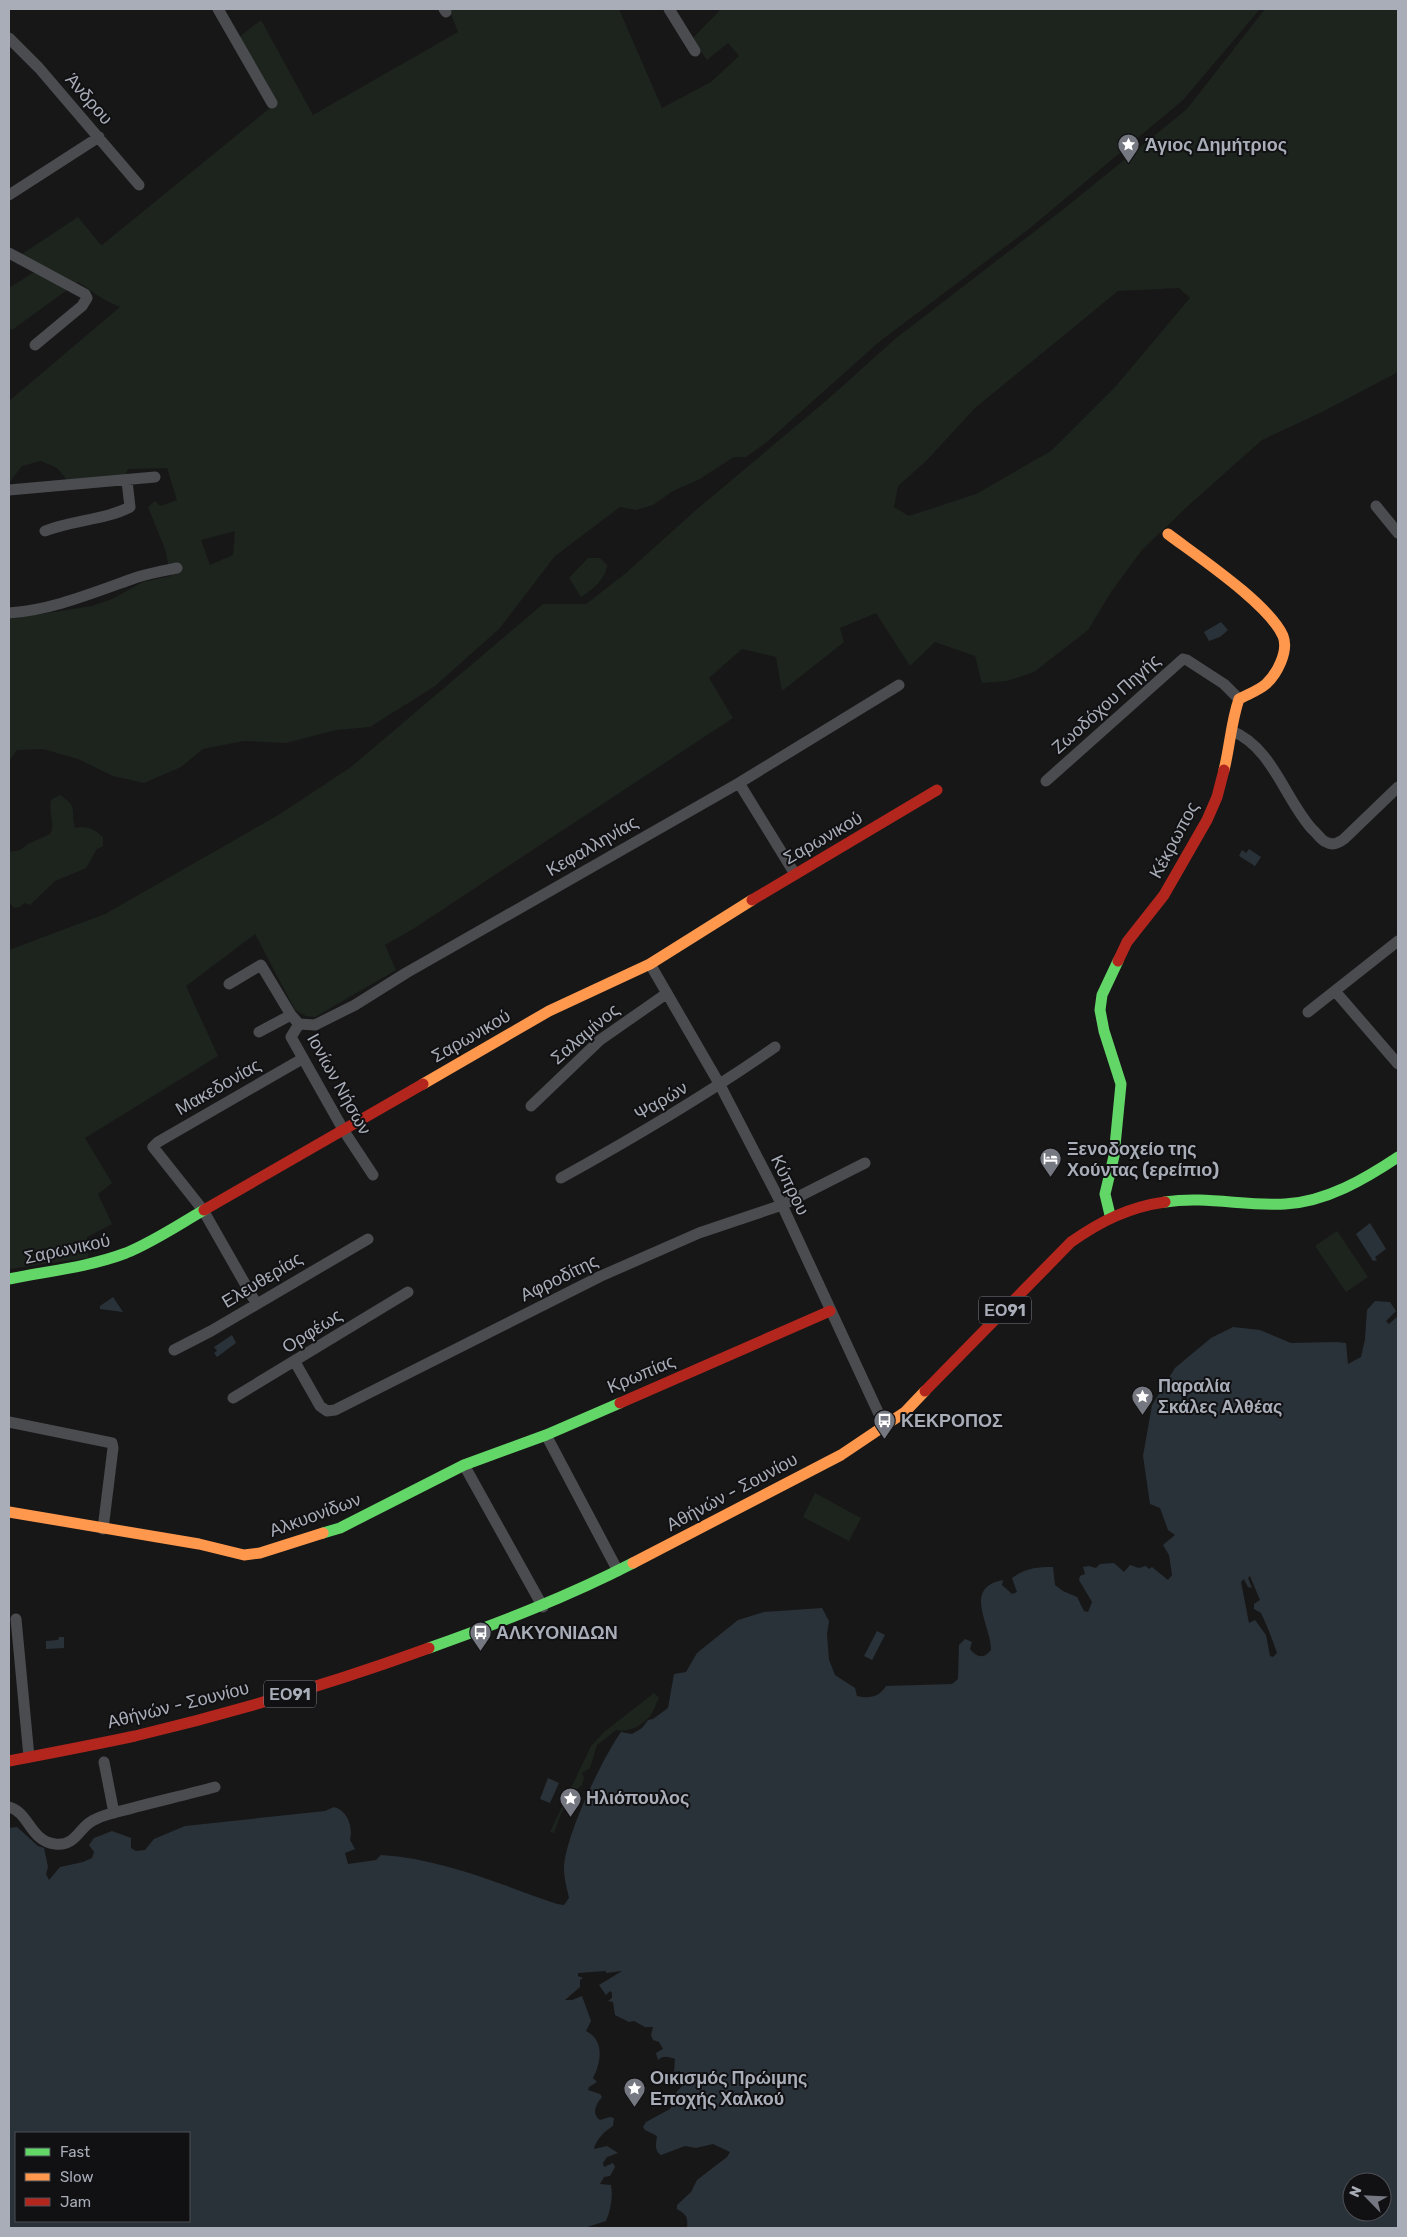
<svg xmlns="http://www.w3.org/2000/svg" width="1407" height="2237" viewBox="0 0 1407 2237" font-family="Rubik,sans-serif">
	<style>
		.green { fill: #1d241e; fill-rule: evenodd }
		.water { fill: #2a3239; fill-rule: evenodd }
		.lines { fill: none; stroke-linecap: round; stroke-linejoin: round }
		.street { stroke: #4b4c50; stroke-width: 11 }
		.fast { stroke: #63d668; stroke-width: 11 }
		.slow { stroke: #ff974d; stroke-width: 11 }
		.jam { stroke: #b3261e; stroke-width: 11 }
		.labels { text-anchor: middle; stroke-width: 4; stroke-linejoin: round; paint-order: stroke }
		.shield { fill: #111113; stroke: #7b7e86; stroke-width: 1 }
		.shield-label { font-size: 16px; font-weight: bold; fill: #a8adb8 }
		.street-label { font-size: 18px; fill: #a8adb8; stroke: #111113 }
		.poi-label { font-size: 18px; font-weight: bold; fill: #a8adb8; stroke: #111113; text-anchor: start }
	</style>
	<rect width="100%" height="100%" fill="#171717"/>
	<!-- green -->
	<path class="green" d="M449,9H619L662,108L711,82L739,56L728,43L707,60L692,39L721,9H1260L1183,100L1029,229L879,342L768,441L746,457H734L698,480L673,491L653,505L636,510L620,507L555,556L499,629L435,686L370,727L336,730L286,743L244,741L203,749L181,767L144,783L113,776L78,759L43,749L17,750L9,761V619L92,606L112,599L143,582L171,576L165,549L148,507L155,501L160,506L177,500L167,468L128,469L125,477L67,480L57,468L41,461L22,466L9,483V401L120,307L103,299L78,282L12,330L9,328V288L41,268L19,256L78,217L100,244L102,245L275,104L239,37L261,20L313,115L458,32ZM235,531L233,555L210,565L201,540Z
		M1265,9H1398V372L1322,412L1262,440L1190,504L1142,550L1111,592L1088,630L1034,672L1007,681L982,683L975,656L935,642L910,666L876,613L840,628L844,642L782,691L776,657L742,649L709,678L733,718L413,929L385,945L396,970L315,1017L306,1016L295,1010L255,934L186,986L218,1056L85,1138L112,1183L98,1194L112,1224L87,1237L88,1258L9,1269V950L105,914L280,814L351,767L543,604H586L626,573L696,510L827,400L895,339L1065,208L1187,109ZM1179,288L1190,298L1116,386L1051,451L976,494L909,516L894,507L898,486L926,461L975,408L1118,291Z
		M588,558H600L607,565C606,579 592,590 581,597L569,578Z
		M60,795C79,807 70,810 75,828C87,825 94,829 103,837V846L97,849L86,868L55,881L30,905L24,903L20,907L14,908L9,902V852L20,850L28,844L50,834C56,823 48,814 51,800Z
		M1337,1231L1368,1277L1346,1292L1315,1246Z
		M815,1493L861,1518L849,1541L803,1517Z
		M654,1693L659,1698C656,1703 655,1708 652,1713C644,1725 630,1733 616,1730L597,1745L590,1768L582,1773L584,1778L582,1785L572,1794L568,1805L562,1811L554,1833L550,1832L591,1746L604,1732Z"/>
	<!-- water -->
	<path class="water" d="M1221,622L1228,630L1220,637L1209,641L1204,632Z
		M1249,849L1261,857L1255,866L1239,856L1242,850L1246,853Z
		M1370,1223L1386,1249L1375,1257L1377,1260L1373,1261L1356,1234Z
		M113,1297L123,1312L100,1309V1306Z
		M1375,1301L1390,1302L1396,1311L1386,1321L1389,1324L1398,1316V2228H687C688,2217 687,2215 677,2209V2205L691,2192L697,2180L727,2157L730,2152L713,2144L696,2148L685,2146L661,2155C654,2151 656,2143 657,2136L645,2130L643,2127L646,2122L670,2109L672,2105L670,2099L684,2084H678L682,2077L680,2071L674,2072L675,2059C669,2057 663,2055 658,2060L656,2053L663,2049L659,2042L653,2040L651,2035L653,2027H645L634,2021L629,2022L615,2015L613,2002L608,2001L612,1998V1993L610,1991L606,1995L599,1985L622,1971L606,1973V1971L578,1973V1976L583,1978L580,1980V1987L565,2000H572L582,1996L591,2021L586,2031C605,2040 601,2063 593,2078L597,2082L589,2087L588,2090L600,2094L602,2097C596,2104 591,2114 600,2120L610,2117L614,2118L613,2126C605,2131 596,2139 594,2149L607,2146L618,2153L607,2157L603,2163L604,2167L613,2163L615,2167L610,2176L604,2177L600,2184L611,2185C613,2196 611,2210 606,2221L584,2228H9V1828L17,1827L38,1846L44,1848L48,1867L46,1874L49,1880L60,1867L83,1862L92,1858L94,1852L89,1845L94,1838L112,1831L131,1838V1848L136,1851L145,1850L154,1839L185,1826L325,1811L334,1807C348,1811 353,1827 350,1840L355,1849L345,1853L348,1864L376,1860L381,1855C443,1859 499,1884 557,1904L564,1905L569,1898C567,1888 564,1879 564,1868C565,1836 602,1759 621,1732L632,1734L642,1728L648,1720L653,1719L668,1708L674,1674L686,1672L697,1653L738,1620L764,1612L822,1608L829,1621L827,1634L829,1660L835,1675L855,1688L857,1696C870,1699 879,1697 886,1686L952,1684L958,1679L959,1645L965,1639L972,1642L970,1649C977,1658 984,1659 991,1650C991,1624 962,1588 1003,1580L1002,1585L1012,1594L1017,1592L1012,1578C1026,1568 1037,1567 1053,1567L1055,1585L1063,1591L1077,1597L1084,1611L1088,1612L1092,1602L1079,1580L1080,1576L1085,1574L1083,1567L1089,1566L1096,1568L1100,1564L1114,1563L1124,1572L1130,1565L1139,1568L1146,1566L1149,1569L1152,1567L1168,1580L1172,1575L1169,1555L1163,1545L1175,1535L1168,1530L1160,1508L1150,1504L1143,1456L1152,1405L1175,1368L1211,1338L1233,1327L1260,1330L1291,1343L1337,1342L1346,1343L1348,1364L1361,1357L1365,1339L1367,1310ZM1250,1576L1260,1600L1254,1604V1609L1261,1613C1267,1625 1272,1639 1277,1653L1273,1657L1270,1656L1266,1635L1255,1620L1249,1623L1241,1582L1244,1579L1248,1587L1252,1588L1248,1578ZM16,2133H189V2221H16ZM1352,2182H1382V2212H1352Z
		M232,1335L236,1343L217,1357L214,1353L217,1351L214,1347Z
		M877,1631L885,1635L872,1660L864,1656Z
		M59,1637H64V1648L46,1649V1641L58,1640Z
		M548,1778L559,1783L550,1803L540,1799Z"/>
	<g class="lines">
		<!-- street -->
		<path class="street" d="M218,9L272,103
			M444,9L446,12
			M669,9L695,51
			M9,38L39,68L139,185
			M9,195L99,137
			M9,253L85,294L87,298L82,306L35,345
			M9,490L155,477
			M1376,506L1398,533
			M45,531C72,520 105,520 130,507L127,481
			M9,613C52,610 92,593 132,579C146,574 162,571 177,568
			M1232,731C1272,747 1285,799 1312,829C1317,833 1321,840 1326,842C1333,846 1338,843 1344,839L1398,787
			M1046,781L1183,659L1187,660L1224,684L1239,699
			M739,783L795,874
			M650,964L720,1085L782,1205L885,1427
			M229,984L261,965L291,1015L299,1024
			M1335,991L1398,1064
			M1308,1012L1398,941
			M299,1024L315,1025L355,1005L406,973L739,783L899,685
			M299,1024L291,1037L344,1131L373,1175
			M259,1032L291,1015
			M531,1106L600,1040L666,994
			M561,1178C635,1137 706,1095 775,1047
			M256,1303L203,1210L153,1147L158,1142L302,1059
			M174,1350L211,1331L368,1239
			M295,1362L320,1406L327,1411L335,1410L601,1276L699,1233L782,1205L865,1163
			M233,1398L408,1292
			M9,1422L112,1443L113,1448L103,1529
			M546,1435L618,1571
			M464,1465L543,1607
			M16,1619L29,1757
			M104,1762L114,1813
			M9,1807C29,1812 30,1841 55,1844C77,1847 79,1825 96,1819C108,1813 123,1811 136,1807C163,1800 189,1794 215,1787"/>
		<!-- fast -->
		<path class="fast" d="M1165,1202C1205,1196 1245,1206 1285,1204C1326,1202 1365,1179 1398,1157
			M1110,1215L1105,1194L1114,1156L1121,1084L1104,1031L1100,1010L1102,995L1118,961
			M9,1279C48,1271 89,1267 126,1253C153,1242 178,1225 204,1210
			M323,1533L340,1528L464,1465L546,1435L620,1403
			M429,1648C499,1623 567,1597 633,1563"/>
		<!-- slow -->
		<path class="slow" d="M1168,534C1197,556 1269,604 1283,636C1289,651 1277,674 1266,684C1258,691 1248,694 1239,699C1231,722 1230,746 1224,770
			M423,1084L549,1011L650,964L752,900
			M9,1512L199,1544L244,1555L260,1553L323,1533
			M633,1563L841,1455L905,1412L925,1391"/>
		<!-- jam -->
		<path class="jam" d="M752,900L937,790
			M1118,961L1127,942L1164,895L1207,820L1217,797L1224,770
			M204,1210L423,1084
			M925,1391L1071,1242C1101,1221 1129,1207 1165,1202
			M620,1403L830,1311
			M9,1761C51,1753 93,1745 135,1736C235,1712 333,1683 429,1648"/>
	</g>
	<!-- icons -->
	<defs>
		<symbol id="sight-pin" viewBox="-11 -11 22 30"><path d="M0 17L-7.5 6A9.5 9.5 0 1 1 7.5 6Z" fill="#757880" stroke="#111113"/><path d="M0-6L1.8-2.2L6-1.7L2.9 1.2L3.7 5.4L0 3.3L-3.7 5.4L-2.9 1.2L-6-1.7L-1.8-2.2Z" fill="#fff"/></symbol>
		<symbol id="hotel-pin" viewBox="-11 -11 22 30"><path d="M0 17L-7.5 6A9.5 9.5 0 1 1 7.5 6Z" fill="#757880" stroke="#111113"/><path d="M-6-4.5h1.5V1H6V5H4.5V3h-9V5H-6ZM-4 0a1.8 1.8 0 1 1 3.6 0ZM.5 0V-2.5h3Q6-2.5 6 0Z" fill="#fff"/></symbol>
		<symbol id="bus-pin" viewBox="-11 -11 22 30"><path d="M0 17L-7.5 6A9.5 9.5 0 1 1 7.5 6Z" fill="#757880" stroke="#111113"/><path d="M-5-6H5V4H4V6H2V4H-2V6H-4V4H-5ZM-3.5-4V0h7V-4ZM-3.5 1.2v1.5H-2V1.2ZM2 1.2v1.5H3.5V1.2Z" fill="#fff"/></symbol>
	</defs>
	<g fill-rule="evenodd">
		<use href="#sight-pin" x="1116" y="132" width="25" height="34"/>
		<use href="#hotel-pin" x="1038" y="1146" width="25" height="34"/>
		<use href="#sight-pin" x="1130" y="1384" width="25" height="34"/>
		<use href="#bus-pin" x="872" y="1408" width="25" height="34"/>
		<use href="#bus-pin" x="468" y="1620" width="25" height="34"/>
		<use href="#sight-pin" x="558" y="1786" width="25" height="34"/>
		<use href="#sight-pin" x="622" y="2076" width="25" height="34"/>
	</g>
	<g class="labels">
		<!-- shield labels -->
		<g class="shield">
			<rect x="979" y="1296.5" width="52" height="27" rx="4"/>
			<rect x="264" y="1680.5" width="52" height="27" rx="4"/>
		</g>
		<g class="shield-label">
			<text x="1005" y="1316">ΕΟ91</text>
			<text x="290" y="1700">ΕΟ91</text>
		</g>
		<!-- street labels -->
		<g class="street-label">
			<text transform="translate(89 99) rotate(49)" y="6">Άνδρου</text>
			<text transform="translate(1106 704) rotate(-42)" y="6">Ζωοδόχου Πηγής</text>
			<text transform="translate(823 838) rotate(-30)" y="6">Σαρωνικού</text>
			<text transform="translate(1174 840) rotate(-62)" y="6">Κέκρωπος</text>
			<text transform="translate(592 846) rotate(-30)" y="6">Κεφαλληνίας</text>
			<text transform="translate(585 1034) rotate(-40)" y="6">Σαλαμίνος</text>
			<text transform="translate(471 1036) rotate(-30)" y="6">Σαρωνικού</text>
			<text transform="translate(339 1084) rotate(61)" y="6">Ιονίων Νήσων</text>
			<text transform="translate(218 1087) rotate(-30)" y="6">Μακεδονίας</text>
			<text transform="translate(661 1101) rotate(-31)" y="6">Ψαρών</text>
			<text transform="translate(790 1185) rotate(64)" y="6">Κύπρου</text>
			<text transform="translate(67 1249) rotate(-12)" y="6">Σαρωνικού</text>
			<text transform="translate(559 1278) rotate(-26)" y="6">Αφροδίτης</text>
			<text transform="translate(262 1280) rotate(-31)" y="6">Ελευθερίας</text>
			<text transform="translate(312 1331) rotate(-32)" y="6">Ορφέως</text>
			<text transform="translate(641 1374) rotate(-23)" y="6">Κρωπίας</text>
			<text transform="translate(732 1492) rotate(-28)" y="6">Αθήνών - Σουνίου</text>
			<text transform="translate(315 1515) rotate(-20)" y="6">Αλκυονίδων</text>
			<text transform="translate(178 1705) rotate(-14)" y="6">Αθήνών - Σουνίου</text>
		</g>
		<!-- poi labels -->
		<g class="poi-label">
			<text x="1145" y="151">Άγιος Δημήτριος</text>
			<text x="1067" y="1155">Ξενοδοχείο της<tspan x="1067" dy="21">Χούντας (ερείπιο)</tspan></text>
			<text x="1158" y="1392">Παραλία<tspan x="1158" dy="21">Σκάλες Αλθέας</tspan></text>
			<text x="901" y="1427">ΚΕΚΡΟΠΟΣ</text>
			<text x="496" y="1639">ΑΛΚΥΟΝΙΔΩΝ</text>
			<text x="586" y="1804">Ηλιόπουλος</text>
			<text x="650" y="2084">Οικισμός Πρώιμης<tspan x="650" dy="21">Εποχής Χαλκού</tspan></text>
		</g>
	</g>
	<!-- border -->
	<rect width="1407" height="2237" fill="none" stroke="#a8adb8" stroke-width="20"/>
	<!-- legend -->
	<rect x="15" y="2132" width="175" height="90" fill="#111113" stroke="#4d4f55"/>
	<rect x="25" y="2148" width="25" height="8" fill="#63d668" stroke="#4d4f55"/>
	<text x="60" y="2157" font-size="15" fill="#a8adb8">Fast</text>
	<rect x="25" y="2173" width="25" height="8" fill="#ff974d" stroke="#4d4f55"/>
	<text x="60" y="2182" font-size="15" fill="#a8adb8">Slow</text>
	<rect x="25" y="2198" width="25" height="8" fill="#b3261e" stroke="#4d4f55"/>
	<text x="60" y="2207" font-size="15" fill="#a8adb8">Jam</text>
	<!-- north arrow -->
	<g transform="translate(1367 2197) rotate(294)"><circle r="24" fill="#111113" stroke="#4d4f55"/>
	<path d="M0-4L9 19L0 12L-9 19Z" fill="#757880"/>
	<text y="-8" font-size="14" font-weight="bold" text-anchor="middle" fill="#a8adb8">N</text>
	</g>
</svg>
